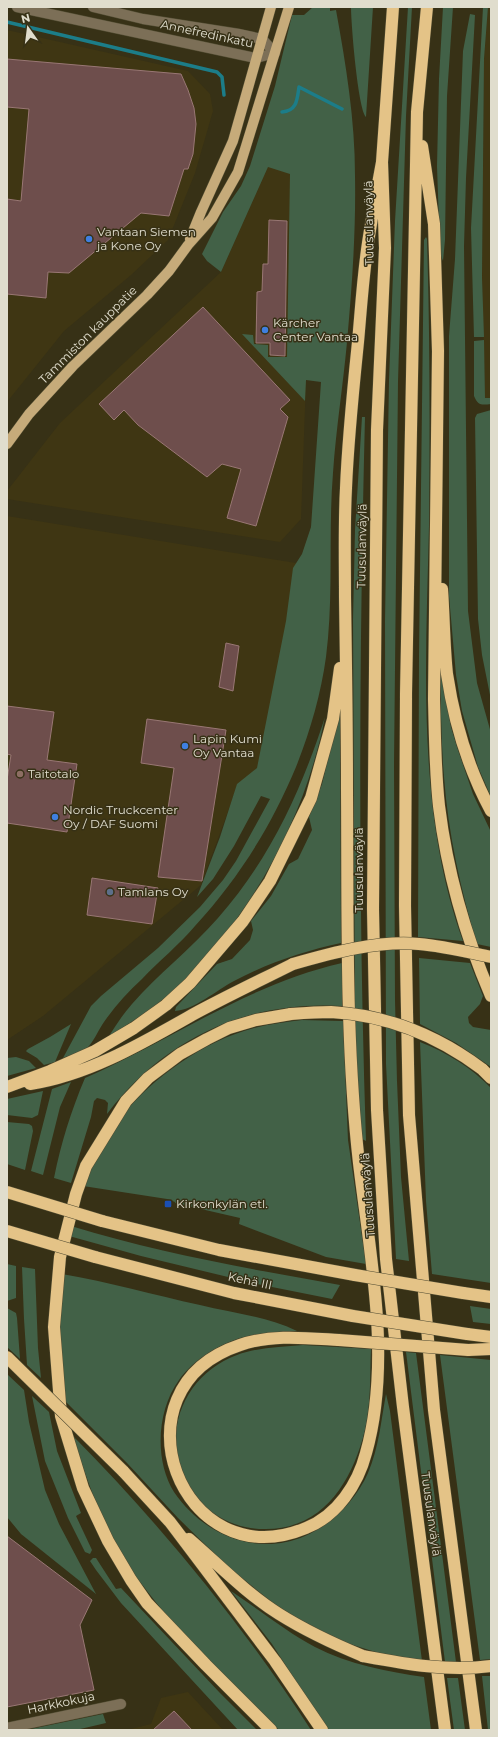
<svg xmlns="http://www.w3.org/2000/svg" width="498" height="1737" viewBox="0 0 498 1737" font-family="Montserrat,sans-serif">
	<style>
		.built { fill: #3f3613 }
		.green { fill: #426147 }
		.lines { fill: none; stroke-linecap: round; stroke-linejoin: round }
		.stream { stroke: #1c7d89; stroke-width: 3.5 }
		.building { fill: #6e4e4c; stroke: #997774 }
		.minor-casing { stroke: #524d33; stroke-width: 11 }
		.major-casing { stroke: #524d33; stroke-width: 11 }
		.highway-casing { stroke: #524d33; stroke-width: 13 }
		.minor { stroke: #7c6f57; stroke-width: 10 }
		.major { stroke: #c6ab7a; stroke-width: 10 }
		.highway { stroke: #e4c387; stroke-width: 12 }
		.highway-bridge-casing { stroke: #524d33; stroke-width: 13; stroke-linecap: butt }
		.highway-bridge { stroke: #e4c387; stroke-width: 12 }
		.shop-dot { fill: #3f7fe0; stroke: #373116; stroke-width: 1.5 }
		.education-dot { fill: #8d6e63; stroke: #373116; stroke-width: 1.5 }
		.service-dot { fill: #5c6f8a; stroke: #373116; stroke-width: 1.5 }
		.transit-dot { fill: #1a4fb4; stroke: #373116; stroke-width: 1.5 }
		.labels { text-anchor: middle; stroke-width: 3; stroke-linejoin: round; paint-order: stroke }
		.street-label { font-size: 12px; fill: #e0ddcd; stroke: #373116 }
		.poi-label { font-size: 12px; fill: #e0ddcd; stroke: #373116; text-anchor: start }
	</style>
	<rect width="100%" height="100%" fill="#373116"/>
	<!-- built -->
	<path class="built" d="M488,7H491V398L485,399L482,277L484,59Z
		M7,30L188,71L210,94L213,111L195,173L168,240L131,275L64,331L7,402Z
		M282,135L295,172L308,324L301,519L280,542L7,499V491L60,423L221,272Z
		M7,516L296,563L314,564L267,777L238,784L201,885L43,1016L7,1040Z
		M188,1692L223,1730H127L151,1724L161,1698Z"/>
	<!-- green -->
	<path class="green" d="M313,7H330V11L336,10C346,65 355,120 355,176C356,231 352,287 347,342C343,386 336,429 333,473C328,534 334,596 326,657C321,694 310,732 296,767C271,827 238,879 195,926C179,945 159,961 142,979C128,992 115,1006 104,1022C99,1029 95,1039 89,1046C83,1052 71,1055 63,1058L91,1006L101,996L158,948L200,907L223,880L236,861L270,799L261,796L234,846L213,879L197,897L220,837L237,784L257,768L286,621L293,568L302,554L311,527L321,382L306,380L305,401L242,334L253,335L254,344L268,345V357H287L290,174L268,167L221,272L207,261L202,254L223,212L241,186L250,166L275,86L292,15H304Z
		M351,7H373L366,117C358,109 351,23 351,7Z
		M408,7H412L406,116L398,382L394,765L395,1000L397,1081L401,1177L409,1261L396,1259L386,1064L385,621L389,380L395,221Z
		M443,7H453L447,96L445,240L443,261L440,253L437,166L439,79Z
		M483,7H488L484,59L482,277L484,337H474L471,228Z
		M470,14L475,15L466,178L464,246L468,611L477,683L491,733V797L478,767L462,711L456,675L449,596V336L455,259L463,51Z
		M426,237L427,239C430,335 430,430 429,526C426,662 416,811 463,941L418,937L419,654L424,240Z
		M484,340L485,398H491V404C482,405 478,406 474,396V341Z
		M491,410V700L482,655L478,619L475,418L477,414Z
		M362,417H365C359,658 358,900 366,1141L362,1139L355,1042L353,619L355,530Z
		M441,670L451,727L457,747L473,794L491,832V947L477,944C461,891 448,833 444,777C441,742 441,706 440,671Z
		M340,708L341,943C304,951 268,963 234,981C217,990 194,1010 175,1011L176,1007L217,964L232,959L250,940L253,930L251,921L271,896L289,864L298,859L312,830L309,817L322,784Z
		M325,717C306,814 257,905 189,976C166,1000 137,1019 109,1036C116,1025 123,1014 132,1004C158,974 191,949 218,918C270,859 301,791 325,717Z
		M419,958L470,963L483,996L480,1004L468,1017L469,1023L473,1027L491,1030V1067L456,1043L420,1024Z
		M342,963V1006C247,1000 164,1039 107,1114L108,1103L105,1100L97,1098L94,1101L91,1117L71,1183L54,1178C61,1143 71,1111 85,1078C171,1040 249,984 342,963Z
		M302,1020L343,1021L348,1140L366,1264L326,1257L239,1224L240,1218L175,1203V1202L167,1199L83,1186C92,1164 106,1136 121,1117C153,1077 204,1041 254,1028C270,1024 286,1022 302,1020Z
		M71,1024L55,1062L44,1065L37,1058L27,1052L26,1051L28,1049L50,1037Z
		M420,1042C446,1052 472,1068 491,1088V1283L432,1274L426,1201Z
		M16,1057L29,1061L36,1068L7,1076V1058Z
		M71,1082L60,1107L43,1175L31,1171L52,1089Z
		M43,1091L38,1115L32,1118L7,1115V1099Z
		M7,1122L29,1124L32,1126L33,1131L25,1170L7,1164Z
		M71,1226C159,1253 250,1269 340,1285L332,1299L257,1284L141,1256L69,1236Z
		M7,1264L16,1266V1298L7,1301Z
		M22,1267L35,1269L38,1348L41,1378L27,1365L24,1319Z
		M62,1274C109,1282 154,1295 200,1305C232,1313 266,1316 297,1331C275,1332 253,1333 232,1341C213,1348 191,1363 179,1380C157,1410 154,1460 174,1492C203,1535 257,1557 305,1536C332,1524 356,1500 368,1473C379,1447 381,1421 386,1394L390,1411L422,1661L385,1655L337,1640L292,1615L273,1603L226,1565L178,1518L127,1463L65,1401L59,1339Z
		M470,1306L491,1309V1324L473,1322Z
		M7,1308L16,1313L17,1318L20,1359L7,1347Z
		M303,1345L371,1349C370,1375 371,1404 365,1430C352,1482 323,1530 264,1529C237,1529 213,1517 195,1497C189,1489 185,1479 181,1470C164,1422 190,1372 237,1355C258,1347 281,1347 303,1345Z
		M406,1352L416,1353L456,1662H445Z
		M440,1355L491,1360V1659L480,1660Z
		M7,1374L24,1390L29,1422L45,1490L59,1524L96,1594L21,1534L7,1517Z
		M32,1396L49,1412L57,1451L81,1513L76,1516L92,1550L90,1554L85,1552L68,1518L45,1461Z
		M73,1436C162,1526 242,1624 311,1730H279C234,1685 186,1642 147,1591C140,1581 131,1572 125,1562C102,1522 86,1479 73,1436Z
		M93,1558H96L116,1589L121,1588L220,1693L257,1730H238L121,1603L96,1570L90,1561Z
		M231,1591C258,1609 287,1632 315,1647C348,1664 388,1672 424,1677L431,1730H327L272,1644Z
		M482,1676H491V1730H488Z
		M447,1678H458L465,1730H454Z
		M103,1714L106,1723L76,1730H26Z"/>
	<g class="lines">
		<!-- stream -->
		<path class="stream" d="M7,22L217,72L222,77L224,95
			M282,112C297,111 297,100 299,87L342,109"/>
	</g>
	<!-- building -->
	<path class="building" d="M7,59L181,74L188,90L194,108L196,124L193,154L188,169H184L169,216L141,213L69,273L48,272L46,298L7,294V199L21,201L29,109L7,107Z
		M269,220L287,221L285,356L270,355V343H256L257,292L262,291L263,264H268Z
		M203,307L290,400L280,409L288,417L256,526L227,518L241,469L222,464L207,477L138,425L124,410L114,420L99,404Z
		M226,643L239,646L233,691L219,687Z
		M7,706L54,712L47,760L77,764L67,832L7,823V780L11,755L7,754Z
		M147,719L226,730L202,881L158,877L174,768L141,763Z
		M92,878L158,888L152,924L87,915Z
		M7,1536L92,1600L80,1625L94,1690L7,1707Z
		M174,1711L192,1730H153Z"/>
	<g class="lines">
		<defs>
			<path id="minor" d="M17,7L256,58L275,53L262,39L239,34L143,19L93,7
				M7,1728L121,1704"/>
			<path id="major" d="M190,239L201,212L233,141L271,7
				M7,444L29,414L73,366L147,295L169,271L188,245L212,218L238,172L289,7"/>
			<path id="highway" d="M393,7L382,162L385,248L377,430L373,909L377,1110L386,1259L403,1407L445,1730
				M427,7L417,112L406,694L405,906L409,1115L434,1410L476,1730
				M422,146L434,224L438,351L434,699C435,734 435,770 439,806C447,871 465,935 491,996
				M442,589C444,617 444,646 447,674C454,721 469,770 491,811
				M482,1069L491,1078
				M30,1084C88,1075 141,1044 192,1015C225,997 259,981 293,964
				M7,1087L50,1071L95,1051L134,1028L166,1005L190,983L243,921L270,881L311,798L333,719L340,668
				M102,1221L219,1250L355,1275
				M95,1257L234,1293L353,1316
				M463,1293L491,1297
				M467,1334L491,1337
				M339,1340C306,1338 272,1334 240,1345C108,1389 181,1580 306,1528C337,1516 358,1484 366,1453C392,1361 370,1256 359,1163C345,1039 348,914 347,789C347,725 346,661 345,597C345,561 344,524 346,488C348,439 353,391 358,342C361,309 363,276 368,243C372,216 377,189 382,162
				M468,1350L491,1349
				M123,1471L170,1522L275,1661L322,1730
				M189,1539C218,1564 247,1594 279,1614C306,1631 334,1644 363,1656
				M271,1730L206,1665L147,1603L131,1580L108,1541L83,1488L61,1416L54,1327L60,1257L76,1194L86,1166L126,1101L148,1078L180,1054L207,1039L229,1028L256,1020L291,1014"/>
		</defs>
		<!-- minor casing -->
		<use href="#minor" class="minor-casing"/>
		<!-- major casing -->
		<use href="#major" class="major-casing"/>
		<!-- highway casing -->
		<use href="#highway" class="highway-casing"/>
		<!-- minor -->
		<use href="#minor" class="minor"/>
		<!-- major -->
		<use href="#major" class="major"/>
		<!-- highway -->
		<use href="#highway" class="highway"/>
		<defs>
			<path id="highway-bridge" d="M293,964C331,953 379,940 419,944C443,946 467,952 491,957
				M291,1014C304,1013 318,1012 331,1012C386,1015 438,1036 482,1069
				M7,1192L102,1221
				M7,1231L95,1257
				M355,1275L463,1293
				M353,1316L467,1334
				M339,1340L468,1350
				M7,1357L123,1471
				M363,1656C406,1664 448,1672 491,1666"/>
		</defs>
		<!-- highway-bridge casing -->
		<use href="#highway-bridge" class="highway-bridge-casing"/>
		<!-- highway-bridge -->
		<use href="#highway-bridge" class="highway-bridge"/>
	</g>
	<!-- markers -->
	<g class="shop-dot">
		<circle cx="89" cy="239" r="4"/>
		<circle cx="265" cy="330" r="4"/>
		<circle cx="185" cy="746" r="4"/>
		<circle cx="55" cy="817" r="4"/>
	</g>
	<circle class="education-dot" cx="20" cy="774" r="4"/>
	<circle class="service-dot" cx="110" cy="892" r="4"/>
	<rect class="transit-dot" x="164" y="1200" width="8" height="8" rx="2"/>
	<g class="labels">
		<!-- street labels -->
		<g class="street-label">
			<text transform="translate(207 34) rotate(12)" y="4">Annefredinkatu</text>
			<text transform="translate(369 223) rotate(-91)" y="4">Tuusulanväylä</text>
			<text transform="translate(88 335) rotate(-45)" y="4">Tammiston kauppatie</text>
			<text transform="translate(362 546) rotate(-89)" y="4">Tuusulanväylä</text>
			<text transform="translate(359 870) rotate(-90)" y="4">Tuusulanväylä</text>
			<text transform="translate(368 1195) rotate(-94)" y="4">Tuusulanväylä</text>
			<text transform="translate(250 1281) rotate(12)" y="4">Kehä III</text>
			<text transform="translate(431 1514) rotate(82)" y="4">Tuusulanväylä</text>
			<text transform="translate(61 1703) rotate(-12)" y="4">Harkkokuja</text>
		</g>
		<!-- poi labels -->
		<g class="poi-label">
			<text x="97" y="236">Vantaan Siemen<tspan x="97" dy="14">ja Kone Oy</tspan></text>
			<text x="273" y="327">Kärcher<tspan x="273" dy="14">Center Vantaa</tspan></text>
			<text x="193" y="743">Lapin Kumi<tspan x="193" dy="14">Oy Vantaa</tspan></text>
			<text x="28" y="778">Taitotalo</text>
			<text x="63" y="814">Nordic Truckcenter<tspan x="63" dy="14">Oy / DAF Suomi</tspan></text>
			<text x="118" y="896">Tamlans Oy</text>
			<text x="176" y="1208">Kirkonkylän etl.</text>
		</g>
	</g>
	<!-- border -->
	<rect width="498" height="1737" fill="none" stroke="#e0ddcd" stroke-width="16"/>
	<!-- north arrow -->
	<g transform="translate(28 28) rotate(346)" stroke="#373116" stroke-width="3" paint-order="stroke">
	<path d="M0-3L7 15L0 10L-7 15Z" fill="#e0ddcd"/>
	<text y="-6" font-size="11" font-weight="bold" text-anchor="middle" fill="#e0ddcd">N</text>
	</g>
</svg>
